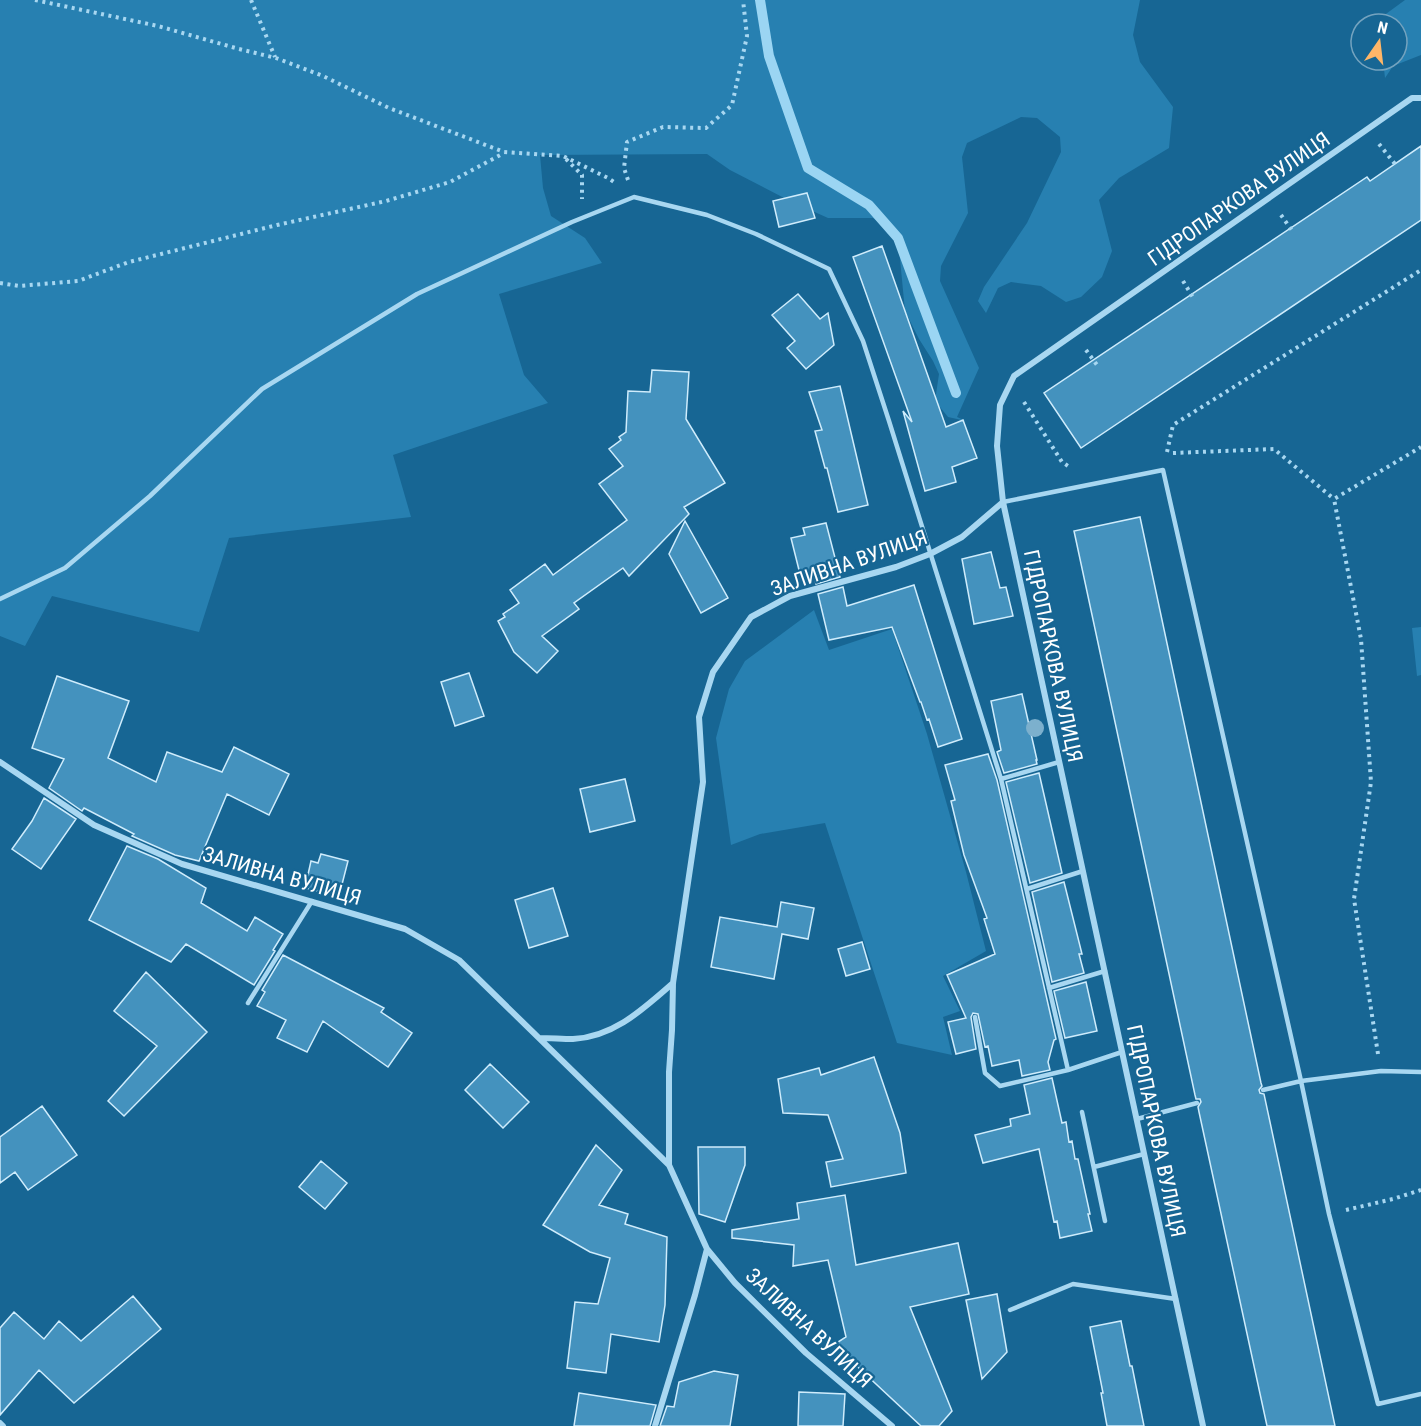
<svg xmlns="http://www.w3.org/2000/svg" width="1421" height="1426" viewBox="0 0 1421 1426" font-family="'Roboto Condensed',sans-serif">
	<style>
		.green { fill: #2780b1 }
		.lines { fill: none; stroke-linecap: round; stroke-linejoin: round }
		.stream { stroke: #9bd5f3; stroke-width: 10 }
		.building { fill: #4492be; stroke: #cfecfc; stroke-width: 1.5 }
		.path { stroke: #a8d7f1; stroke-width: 4; stroke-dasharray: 3 4.5; stroke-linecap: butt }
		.service { stroke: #a8d7f1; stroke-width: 4.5 }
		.minor { stroke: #a8d7f1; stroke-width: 6 }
		.tree { fill: #7cb0cd }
		.labels { text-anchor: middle; stroke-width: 4.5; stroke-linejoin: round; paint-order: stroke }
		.street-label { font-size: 21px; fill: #fff; stroke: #176694 }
	</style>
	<rect width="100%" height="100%" fill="#176694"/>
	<!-- green -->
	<path class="green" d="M0,0H1140L1133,35L1140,62L1173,107L1169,148L1119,178L1099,200L1112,251L1102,277L1081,297L1066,302L1041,286L1011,282L998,288L986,313L978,301L984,287L1027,223L1061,152L1060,137L1037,118L1021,117L967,143L962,157L968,213L941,266L940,281L979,368L957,417L966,421L948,417L935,401L939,374L933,361L919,339L905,311L898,238L873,218H828L788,200L730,170L707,154L540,155L543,188L551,216L585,238L602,263L499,294L524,375L548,403L393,455L411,517L229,538L199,632L52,596L25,646L0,636Z
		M1405,0H1421V55L1393,66L1385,78L1383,60H1397V24H1379V19Z
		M814,610L829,650L892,629L927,734L966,872L986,951L943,976L960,1011L943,1017L952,1055L897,1043L825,823L760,834L731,845L716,738L729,689L745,661Z
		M1421,627V675L1417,676L1412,628Z"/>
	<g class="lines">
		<!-- stream -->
		<path class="stream" d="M760,0L769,56L808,168L869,205L898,238L956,393"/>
	</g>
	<!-- building -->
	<path class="building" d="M1421,146V220L1081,448L1044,393L1367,177L1370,181Z
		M807,193L815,218L779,227L773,201Z
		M882,246L946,427L963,420L977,458L952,467L956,482L925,491L903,411L912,422L853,257Z
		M798,294L820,319L828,313L834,345L806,369L787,348L795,341L772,315Z
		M652,370L689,372L686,419L725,483L684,507L689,514L629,576L623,568L574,603L579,609L542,636L558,651L537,673L514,652L498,621L505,617L503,614L519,603L510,590L545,564L553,575L627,520L599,484L623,466L609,449L621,440L619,437L626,432L628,391L650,392Z
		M840,386L868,505L838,512L827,468H825L815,431L822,430L809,392Z
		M1140,517L1261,1083L1262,1086L1259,1090L1260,1093L1264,1094L1335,1426H1267L1199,1112L1198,1107L1201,1102L1200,1099H1196L1195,1095L1074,531Z
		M685,521L728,598L701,613L669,554Z
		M826,523L840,577L816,584L814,575L801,578L791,538L805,535L803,528Z
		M991,552L1000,588L1006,587L1013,616L974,624L962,559Z
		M914,585L962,739L938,747L929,719L927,720L921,702H920L892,627L829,640L818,594L843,587L847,606Z
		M469,673L484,716L455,726L441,682Z
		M57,676L129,701L108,758L156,782L167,752L222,772L234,747L289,774L269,815L227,794L199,861L175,855L132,836L134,834L84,808L82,811L49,788L64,759L32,748Z
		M1022,694L1037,760H1036L1037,764L1004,773L997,752L1001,750L991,701Z
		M988,754L997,780L1056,1039L1054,1040L1048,1062L1050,1070L1022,1076L1019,1060L992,1066L988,1046L985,1047L978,1014L973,1013L971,1017L976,1049L956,1054L948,1022L966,1018L947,975L995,954L984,919L987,918L964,855L951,801L955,800L945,765Z
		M1039,773L1062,873L1030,883L1006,782Z
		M625,779L635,821L590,832L580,789Z
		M44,798L76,819L41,869L12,849L32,821Z
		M127,846L158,859L206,888L201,903L247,931L255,917L283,934L273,950L275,951L254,985L186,944L171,962L89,920Z
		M321,854L348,861L339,896L305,888L311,861L318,863Z
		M1064,882L1082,954H1079L1084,973L1052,982L1032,892Z
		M553,888L568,936L529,948L515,900Z
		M781,902L814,908L808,939L782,934L774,979L711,967L720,917L777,927Z
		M862,942L870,969L846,976L838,949Z
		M283,955L384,1008L381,1012L412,1033L388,1067L323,1021L307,1052L277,1038L286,1020L257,1006L265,992L262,990Z
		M146,972L207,1032L124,1116L108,1101L157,1046L114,1011Z
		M1086,982L1097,1031L1065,1038L1054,991Z
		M874,1057L900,1133L906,1173L831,1187L826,1162L843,1159L828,1115L783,1113L778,1079L819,1068L821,1075Z
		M490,1064L529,1102L503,1128L465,1090Z
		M1052,1078L1062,1123L1066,1122L1069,1142L1072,1141L1075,1159H1078L1090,1214H1088L1092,1231L1060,1238L1057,1221L1054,1222L1039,1149L983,1163L975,1135L1011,1126L1010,1119L1030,1114L1024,1085Z
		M42,1106L77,1155L28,1190L15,1172L0,1183V1137Z
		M596,1145L622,1170L599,1205L628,1214L625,1224L667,1237L665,1305L659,1342L611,1334L606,1373L567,1368L575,1302L598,1304L610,1258L590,1252L543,1225Z
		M698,1147H745V1165L725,1222L699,1214Z
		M321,1161L347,1183L325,1209L299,1187Z
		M845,1195L856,1265L958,1243L969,1294L910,1307L952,1411L939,1426H921L846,1356L838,1342L846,1337L828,1260L793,1266L794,1245L732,1238V1230L799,1219L797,1203Z
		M997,1294L1007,1352L982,1379L966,1300Z
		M133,1296L161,1329L74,1403L39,1370L0,1415V1328L14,1312L44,1339L59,1321L81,1341Z
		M1121,1321L1130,1366H1132L1144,1426H1107L1101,1393H1103L1090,1327Z
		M714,1371L738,1375L730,1426H660L667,1406L674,1407L679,1382Z
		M799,1392L845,1394L843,1426H798Z
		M579,1393L656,1405L650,1426H574Z"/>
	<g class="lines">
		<!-- path -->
		<path class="path" d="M35,0L158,26L239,49L276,58L323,76L389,108L504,152L563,156L608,178L617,184
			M251,0L275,57
			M1379,144L1395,164
			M566,159L582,175V199
			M628,180L624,168L627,142L663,127L706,128L732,105L747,36L743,0
			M1281,215L1293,232
			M1183,281L1194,299
			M0,283L19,286L78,281L129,262L277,225L386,201L450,182L504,153
			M1086,350L1097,365
			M1024,402L1062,462L1071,468
			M1167,452L1173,425L1421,270
			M1173,453L1274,449L1334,499
			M1378,1054L1354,899L1371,782L1361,639L1334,499L1421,447
			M1346,1210L1393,1199L1421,1190"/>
		<!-- service -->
		<path class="service" d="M1003,502L1163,470L1301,1081L1329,1214L1378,1404L1421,1394
			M0,599L65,568L150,496L262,389L417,294L572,222L634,197L707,215L756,234L829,269L863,341L889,421L1001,779L1068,1070
			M1001,779L1059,762
			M1027,889L1083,871
			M1049,988L1105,971
			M248,1003L312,901
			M975,1017L985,1073L1000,1086L1068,1070L1122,1052
			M1263,1090L1301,1081L1381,1071L1421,1072
			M1082,1112L1105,1221
			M1137,1119L1197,1103
			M1094,1167L1144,1154
			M1010,1310L1073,1284L1176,1299"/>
		<!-- minor -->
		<path class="minor" d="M0,762L94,825L182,864L405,929L459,960L669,1165L707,1249L735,1283L806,1353L892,1426
			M540,1038C551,1038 562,1039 573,1039C614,1037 643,1009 673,983
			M669,1165V1072L672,1030L673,983L703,782L699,717L713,672L751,617L790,596L896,567L930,554L962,537L1003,502
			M0,1423L3,1426
			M655,1426L695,1295L707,1249
			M1203,1426L1003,502L997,446L1000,405L1014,376L1412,98H1421"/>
	</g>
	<!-- trees -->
	<circle class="tree" cx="1035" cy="728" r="9"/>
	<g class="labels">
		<!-- street labels -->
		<g class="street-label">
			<text transform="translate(1239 199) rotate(-35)" y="7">ГІДРОПАРКОВА ВУЛИЦЯ</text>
			<text transform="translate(849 563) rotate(-19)" y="7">ЗАЛИВНА ВУЛИЦЯ</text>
			<text transform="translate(1053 656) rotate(78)" y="7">ГІДРОПАРКОВА ВУЛИЦЯ</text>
			<text transform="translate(282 876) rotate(16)" y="7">ЗАЛИВНА ВУЛИЦЯ</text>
			<text transform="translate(1156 1131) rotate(78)" y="7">ГІДРОПАРКОВА ВУЛИЦЯ</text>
			<text transform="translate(809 1328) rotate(43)" y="7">ЗАЛИВНА ВУЛИЦЯ</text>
		</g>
	</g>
	<!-- north arrow -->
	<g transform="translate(1379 42) rotate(14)"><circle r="28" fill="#176694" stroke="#74a3bf" stroke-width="1.5"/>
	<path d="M0-4.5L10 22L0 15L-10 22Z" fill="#ffb668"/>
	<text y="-9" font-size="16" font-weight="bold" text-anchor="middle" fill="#ffffff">N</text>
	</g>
</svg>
